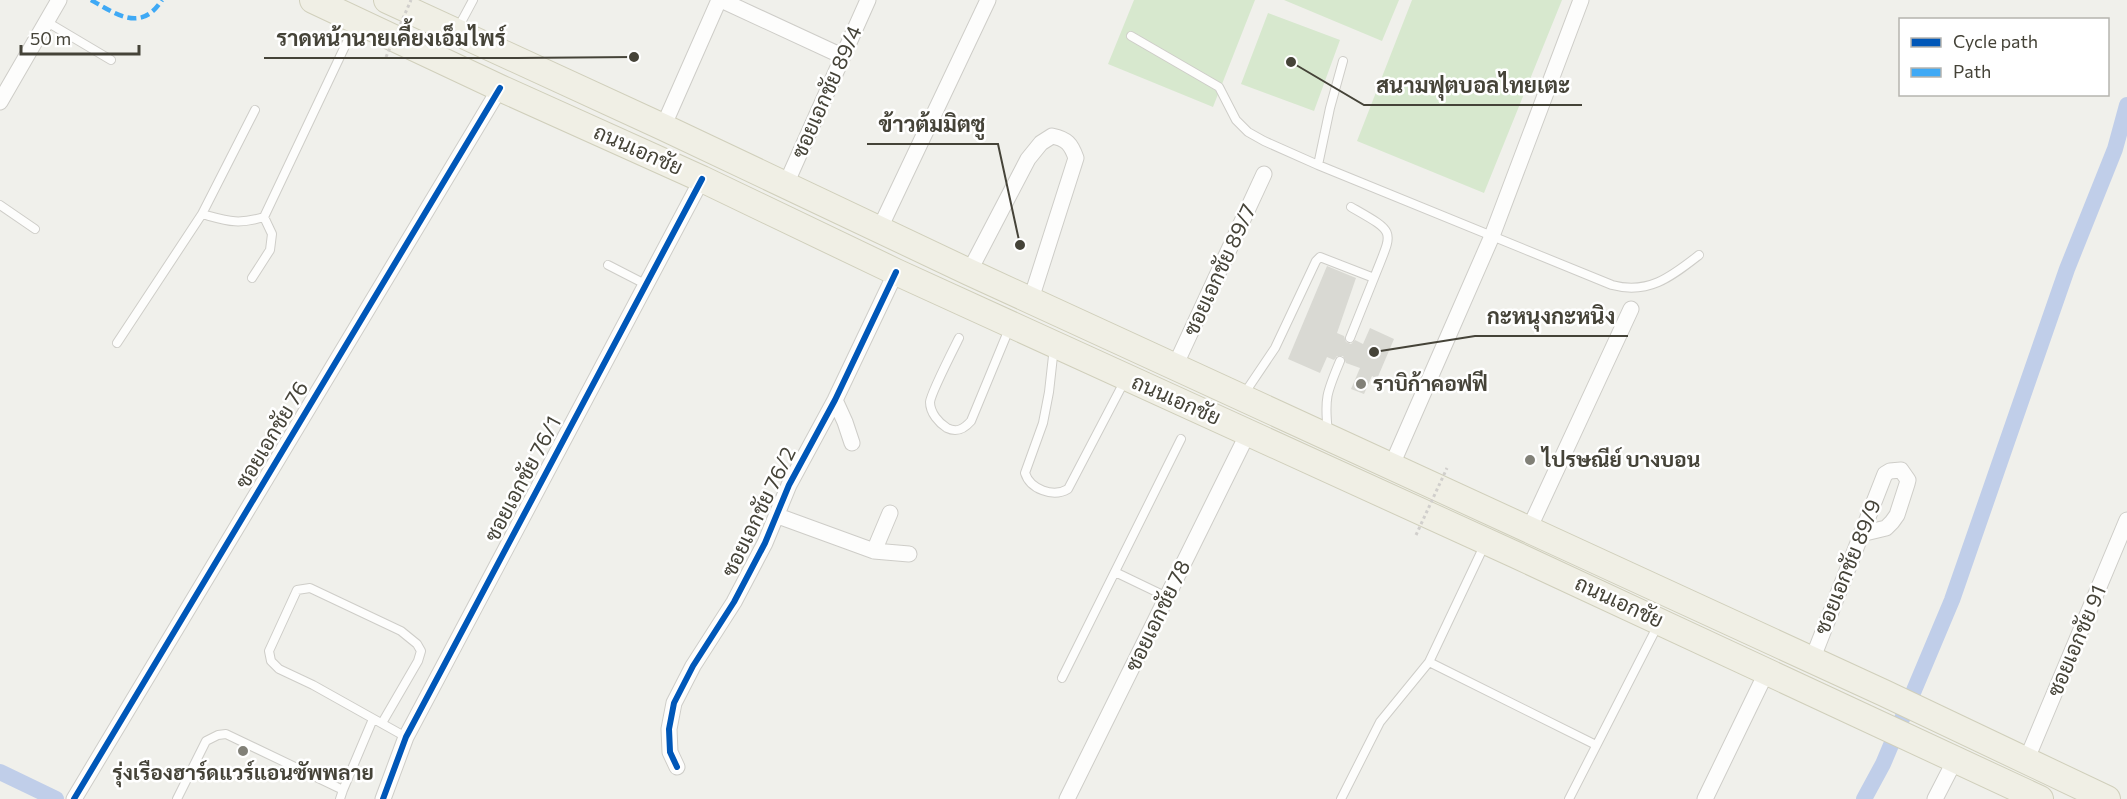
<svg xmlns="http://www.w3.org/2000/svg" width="2127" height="799" viewBox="0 0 2127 799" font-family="Commissioner,Sarabun,sans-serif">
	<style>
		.green { fill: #d7e8ce }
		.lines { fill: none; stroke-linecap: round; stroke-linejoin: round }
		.canal { stroke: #c0cee9; stroke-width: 16 }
		.building { fill: #d9d9d3 }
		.lane-casing { stroke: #cecdc8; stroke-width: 10 }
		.street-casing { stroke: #cecdc8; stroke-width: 17 }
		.primary-casing { stroke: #d0cfbb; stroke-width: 28 }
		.lane { stroke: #fdfdfc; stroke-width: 8 }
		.street { stroke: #fdfdfc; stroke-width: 15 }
		.primary { stroke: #f0efe5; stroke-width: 26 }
		.path-bridge { stroke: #d1cfcc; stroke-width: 3; stroke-dasharray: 3 3; stroke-linecap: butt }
		.quiet { stroke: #3fa9f5; stroke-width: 4.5; stroke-dasharray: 9 4.5; stroke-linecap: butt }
		.cycleway-casing { stroke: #fff; stroke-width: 10 }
		.cycleway { stroke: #0057b8; stroke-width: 6 }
		.poi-dot { fill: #818077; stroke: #fff; stroke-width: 2 }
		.labels { text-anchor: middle; stroke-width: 5; stroke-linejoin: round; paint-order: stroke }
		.street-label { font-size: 21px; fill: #454338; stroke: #fff }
		.poi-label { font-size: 21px; font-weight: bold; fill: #454338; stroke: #fff; text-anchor: start }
		.leader { fill: none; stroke: #454338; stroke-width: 2 }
		.callout-dot { fill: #454338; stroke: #fff; stroke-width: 2 }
		.callout-label { font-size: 22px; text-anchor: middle; font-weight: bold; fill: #454338; stroke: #fff; stroke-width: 5; stroke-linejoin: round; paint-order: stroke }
	</style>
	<rect width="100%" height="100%" fill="#f0f0eb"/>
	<!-- green -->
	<path class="green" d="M1134,0H1255L1213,107L1108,64Z
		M1284,0H1399L1382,41Z
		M1412,0H1562L1484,193L1357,141Z
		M1268,13L1340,40L1314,111L1241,84Z"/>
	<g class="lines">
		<!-- canal -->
		<path class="canal" d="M0,772L56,799
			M1864,799L1883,764L1952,600L2067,269L2115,149L2127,105"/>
	</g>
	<!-- building -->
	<path class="building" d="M1327,266L1356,278L1337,333L1344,336L1346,342L1351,344L1355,340L1363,344L1370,328L1394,339L1377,379L1372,376L1364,394L1351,389L1360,368L1346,363L1343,356H1337L1334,360L1327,357L1320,373L1288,359Z"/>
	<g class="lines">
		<defs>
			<path id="lane" d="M47,22L111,60
				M458,28L473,0
				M1131,36L1219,87L1236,120L1248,132L1264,141L1318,165L1612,285C1649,295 1672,276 1699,255
				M1318,165L1330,108L1343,61
				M0,205L35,229
				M1351,207C1398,234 1393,229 1374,278
				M202,214L255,110
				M608,265L645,284
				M252,278L270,250L272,234L264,217
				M959,338C953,350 931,393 930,402C930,413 939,423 947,428C957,433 964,429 971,421L1009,329
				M117,343L202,214C228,221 237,225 264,217L355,25
				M1054,347L1049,392L1043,423L1025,473C1030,489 1053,498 1068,489L1124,382
				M1244,394L1275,348L1316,261L1320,257L1374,278L1350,338
				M1328,432C1324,398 1327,392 1340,361
				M1115,572L1167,597
				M1429,662L1596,745
				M1062,678L1181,439
				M382,723L418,661L421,651L417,644L401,631L310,588L297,590L269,651L271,661L279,669L313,685L406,737
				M177,799L206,741L218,735L226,734L343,790
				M340,799L343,790L373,719
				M1341,799L1380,722L1429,662L1484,546
				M1569,799L1658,625"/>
			<path id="street" d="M721,0L842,56
				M0,102L59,0
				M663,127L719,0
				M786,184L868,0
				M879,230L988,0
				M969,272L1028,159L1041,143L1052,136C1067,139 1071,144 1076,158L1031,299
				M1175,366L1264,174
				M835,400L845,422L852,443
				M1391,467L1492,236L1581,0
				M778,516L874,551L909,554
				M1529,529L1631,309
				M874,551L890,513
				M1812,660L1885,474L1890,471L1901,470L1908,480L1907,484L1897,515L1892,522L1886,528L1861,534
				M2026,761L2127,520
				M677,767L670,752L669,729L674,703L693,666L734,602L765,543L789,485L835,400L896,272
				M74,799L500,88
				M383,799L406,737L702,179
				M1067,799L1248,433
				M1705,799L1767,671
				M1935,799L1955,760"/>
			<path id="primary" d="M313,0L500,88L702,179L896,272L1516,555L2040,799
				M387,0L663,127L969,272L1884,693L2107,799"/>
		</defs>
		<!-- lane casing -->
		<use href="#lane" class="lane-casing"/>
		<!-- street casing -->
		<use href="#street" class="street-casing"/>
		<!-- primary casing -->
		<use href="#primary" class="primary-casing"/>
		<!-- lane -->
		<use href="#lane" class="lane"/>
		<!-- street -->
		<use href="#street" class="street"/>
		<!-- primary -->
		<use href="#primary" class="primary"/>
		<!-- path-bridge -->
		<path class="path-bridge" d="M386,57L411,0
			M1416,535L1447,468"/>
		<!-- quiet -->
		<path class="quiet" d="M91,0C116,14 141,33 162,0"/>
		<defs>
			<path id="cycleway" d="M677,767L670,752L669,729L674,703L693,666L734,602L765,543L789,485L835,400L896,272
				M74,799L500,88
				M383,799L406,737L702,179"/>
		</defs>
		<!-- cycleway casing -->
		<use href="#cycleway" class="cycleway-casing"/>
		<!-- cycleway -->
		<use href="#cycleway" class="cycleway"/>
	</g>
	<!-- markers -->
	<g class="poi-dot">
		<circle cx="1361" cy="384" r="6"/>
		<circle cx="1530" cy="460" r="6"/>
		<circle cx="243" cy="751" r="6"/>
	</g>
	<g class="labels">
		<!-- street labels -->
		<g class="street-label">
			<text transform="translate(827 92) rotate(-66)" y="7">ซอยเอกชัย 89/4</text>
			<text transform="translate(638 150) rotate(24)" y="7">ถนนเอกชัย</text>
			<text transform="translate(1220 270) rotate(-65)" y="7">ซอยเอกชัย 89/7</text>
			<text transform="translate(1176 400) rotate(24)" y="7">ถนนเอกชัย</text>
			<text transform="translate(272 435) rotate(-59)" y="7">ซอยเอกชัย 76</text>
			<text transform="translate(523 479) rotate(-62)" y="7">ซอยเอกชัย 76/1</text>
			<text transform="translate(759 512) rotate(-64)" y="7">ซอยเอกชัย 76/2</text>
			<text transform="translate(1848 567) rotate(-68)" y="7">ซอยเอกชัย 89/9</text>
			<text transform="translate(1619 602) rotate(25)" y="7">ถนนเอกชัย</text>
			<text transform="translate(1158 616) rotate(-64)" y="7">ซอยเอกชัย 78</text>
			<text transform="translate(2077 641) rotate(-67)" y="7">ซอยเอกชัย 91</text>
		</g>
		<!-- poi labels -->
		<g class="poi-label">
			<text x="1373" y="391">ราบิก้าคอฟฟี</text>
			<text x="1542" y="467">ไปรษณีย์ บางบอน</text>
			<text x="243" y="780" text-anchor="middle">รุ่งเรืองฮาร์ดแวร์แอนซัพพลาย</text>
		</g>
	</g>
	<!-- callouts -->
	<path class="leader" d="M634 57L518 58H264M1291 62L1364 105H1582M1020 245L998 144H867M1374 352L1475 336H1628"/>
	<g class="callout-dot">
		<circle cx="634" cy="57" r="6"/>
		<circle cx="1291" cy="62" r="6"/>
		<circle cx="1020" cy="245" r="6"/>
		<circle cx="1374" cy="352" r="6"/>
	</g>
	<g class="callout-label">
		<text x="391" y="46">ราดหน้านายเคี้ยงเอ็มไพร์</text>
		<text x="1473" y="93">สนามฟุตบอลไทยเตะ</text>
		<text x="932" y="132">ข้าวต้มมิตซู</text>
		<text x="1551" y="324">กะหนุงกะหนิง</text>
	</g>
	<!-- legend -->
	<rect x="1899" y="18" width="210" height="78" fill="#ffffff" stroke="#b5b4af" stroke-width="1.5"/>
	<rect x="1911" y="38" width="30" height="9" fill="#0057b8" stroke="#b5b4af" stroke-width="1.5"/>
	<text x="1953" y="48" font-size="18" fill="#454338">Cycle path</text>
	<rect x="1911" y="68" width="30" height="9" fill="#3fa9f5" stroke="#b5b4af" stroke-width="1.5"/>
	<text x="1953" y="78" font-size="18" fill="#454338">Path</text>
	<!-- scale -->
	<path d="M21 45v9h118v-9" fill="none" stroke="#454338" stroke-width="3"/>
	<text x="30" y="45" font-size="18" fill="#454338" stroke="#ffffff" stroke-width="4.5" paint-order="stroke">50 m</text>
</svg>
